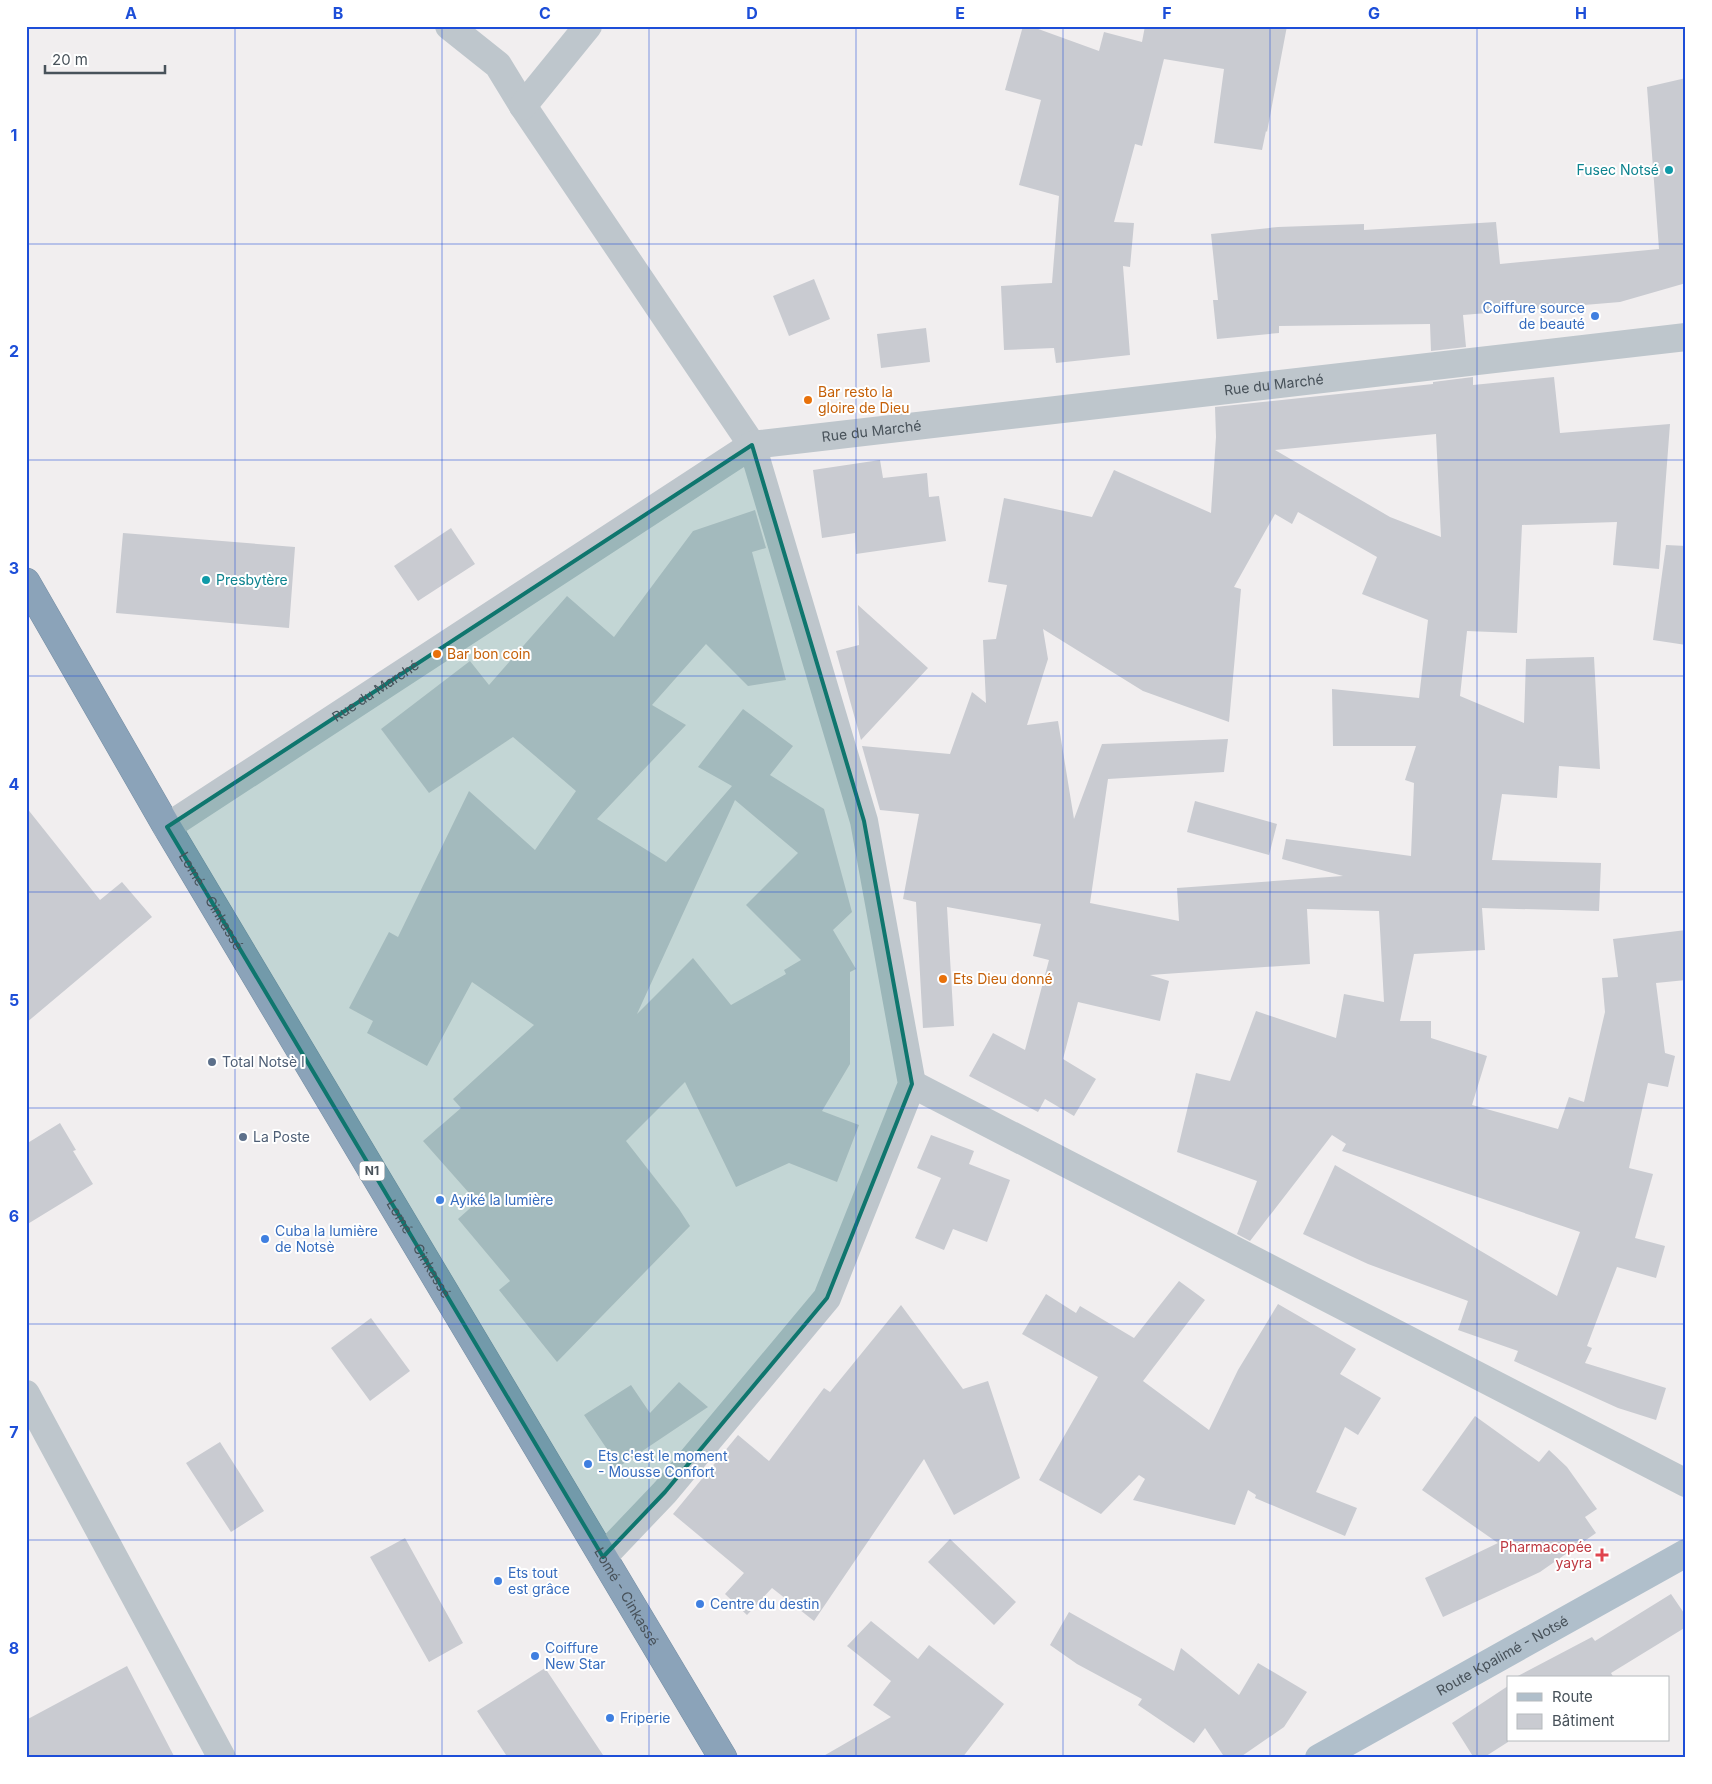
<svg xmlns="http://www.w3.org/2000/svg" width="1712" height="1784" viewBox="0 0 1712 1784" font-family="Inter,sans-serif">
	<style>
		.building { fill: #c9cbd1; fill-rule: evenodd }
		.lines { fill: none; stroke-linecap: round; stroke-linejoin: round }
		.highway-casing { stroke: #768ea4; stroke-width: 29 }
		.minor { stroke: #bec6cc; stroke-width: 28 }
		.major { stroke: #b0bfcb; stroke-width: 28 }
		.highway { stroke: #8ba3b9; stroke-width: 28 }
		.marked { fill: #0f766e; fill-opacity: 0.2; stroke: #0f766e; stroke-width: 4; stroke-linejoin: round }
		.grid { fill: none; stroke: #1d4ed8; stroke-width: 1; stroke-opacity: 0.55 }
		.culture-dot { fill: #0f9aa8; stroke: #fff; stroke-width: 2 }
		.shop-dot { fill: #3f7fe0; stroke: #fff; stroke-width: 2 }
		.food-dot { fill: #e8710a; stroke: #fff; stroke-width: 2 }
		.service-dot { fill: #5c6f8a; stroke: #fff; stroke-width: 2 }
		.health-dot { fill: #e0444e; stroke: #fff; stroke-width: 2 }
		.labels { text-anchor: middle; stroke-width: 4; stroke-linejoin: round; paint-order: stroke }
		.shield { fill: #fff; stroke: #7f868c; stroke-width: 1 }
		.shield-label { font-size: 12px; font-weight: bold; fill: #48525a }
		.culture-label { font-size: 14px; fill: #0d838f; stroke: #fff; text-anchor: end }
		.shop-label { font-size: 14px; fill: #366cbe; stroke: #fff; text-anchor: start }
		.street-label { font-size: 14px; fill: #48525a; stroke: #fff }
		.food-label { font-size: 14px; fill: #c56008; stroke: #fff; text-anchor: start }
		.service-label { font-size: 14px; fill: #4e5e75; stroke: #fff; text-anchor: start }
		.health-label { font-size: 14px; fill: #be3a42; stroke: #fff; text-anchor: end }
		.neatline { fill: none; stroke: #1d4ed8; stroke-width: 2 }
		.grid-label { font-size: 16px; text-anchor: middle; font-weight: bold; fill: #1d4ed8 }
	</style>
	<rect width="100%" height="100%" fill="#f1eeef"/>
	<!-- building -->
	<path class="building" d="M1023,26H1030L1099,51L1104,32L1142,42L1145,26H1287L1267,132L1266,131L1262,150L1214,143L1224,69L1164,59L1142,146L1135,144L1114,222L1134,223L1130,267L1123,266L1130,355L1056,363L1054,348L1004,350L1001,286L1052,283L1059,196L1019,185L1041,100L1005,90Z
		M1686,78V283L1620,302L1463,315L1466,347L1431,351L1430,324L1279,326V333L1217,339L1213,300H1218L1211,234L1278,227L1364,224V230L1496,222L1500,264L1659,249L1647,87Z
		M814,279L830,319L789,336L773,296Z
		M926,328L930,362L881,368L877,334Z
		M1473,377V385L1554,377L1560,433L1670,424L1659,569L1613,565L1617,522L1522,525L1517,633L1467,631L1460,696L1524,723L1526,659L1594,657L1600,769L1559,766L1557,798L1502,794L1492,860L1601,863L1599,911L1482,908L1485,950L1414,954L1400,1021H1431V1038L1487,1056L1472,1105L1558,1129L1569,1097L1584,1102L1605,1012L1602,978L1618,977L1613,939L1686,930V980L1656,983L1665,1053L1675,1056L1668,1087L1648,1083L1629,1168L1653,1174L1635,1238L1665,1246L1656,1278L1617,1267L1587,1346L1592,1348L1585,1363L1666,1388L1656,1420L1618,1408L1514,1361L1518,1351L1458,1330L1468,1301L1368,1264L1303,1234L1335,1165L1557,1296L1580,1232L1342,1151L1346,1144L1332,1135L1250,1241L1237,1234L1257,1181L1177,1152L1196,1073L1230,1081L1256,1011L1336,1038L1344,994L1384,1002L1379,911L1307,909L1310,964L1150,975L1169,981L1160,1021L1078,1002L1063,1059L1096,1079L1074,1116L1045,1099L1038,1112L969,1076L993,1033L1025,1050L1049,960L1033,956L1041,924L947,907L954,1026L923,1028L916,902L903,899L919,814L880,810L862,746L950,754L972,692L986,703L983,640L996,639L1007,585L988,582L1004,498L1092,517L1114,470L1211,513L1216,437L1215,407L1433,384V382ZM1436,434L1441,537L1390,517L1275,450ZM1298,512L1377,557L1362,594L1428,620L1419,698L1332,689L1333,746H1416L1405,780L1414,783L1411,856L1286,839L1282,859L1343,876L1177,888L1179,921L1090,903L1108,779L1224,772L1228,739L1102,744L1074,819L1058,721L1027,725L1048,659L1043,629L1143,691L1229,722L1241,589L1234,587L1275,514L1292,524Z
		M880,460L883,478L927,473L929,497L939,496L946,541L856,554L855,533L822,538L813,470Z
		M755,510L766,548L752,552L786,680L748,686L706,644L652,705L686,725L597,819L666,862L732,786L698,767L743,709L793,746L770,775L824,809L852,912L833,930L856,969L850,972V1064L822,1111L859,1125L837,1182L789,1163L736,1187L685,1082L626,1141L679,1209L690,1226L557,1362L499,1290L510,1281L458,1219L477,1202L423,1141L461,1108L453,1099L534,1025L472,982L427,1066L367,1033L373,1021L349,1008L389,932L398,937L469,791L535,850L576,791L513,737L429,793L381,729L470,661L489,685L567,596L614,637L693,531ZM735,800L798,853L746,905L801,960L784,970L786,974L731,1005L693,958L637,1014Z
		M451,528L475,564L418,601L394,566Z
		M123,533L295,547L289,628L116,613Z
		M1666,545L1686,546V645L1653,640Z
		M858,605L928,668L861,740L836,651L859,645Z
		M1195,801L1277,824L1269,855L1187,832Z
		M26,807L100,900L122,882L152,917L26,1023Z
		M60,1123L76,1150L73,1151L93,1184L26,1225V1144Z
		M931,1135L974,1151L969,1164L1010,1180L987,1242L953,1229L944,1250L915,1238L941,1178L917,1168Z
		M1179,1281L1205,1300L1143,1381L1209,1430L1238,1370L1278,1304L1356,1349L1340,1374L1381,1398L1358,1435L1345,1427L1316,1492L1357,1508L1345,1536L1255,1498L1256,1495L1248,1490L1235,1525L1133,1500L1145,1479L1139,1475L1101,1514L1039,1480L1098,1377L1022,1334L1046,1294L1076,1313L1080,1306L1134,1338Z
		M901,1305L963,1389L988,1381L1020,1478L954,1515L924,1459L814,1621L772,1588L747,1615L725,1594L744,1573L673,1514L738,1435L769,1461L824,1388L830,1392Z
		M371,1318L410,1371L370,1401L331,1348Z
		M679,1382L708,1407L614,1470L606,1460L611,1455L584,1415L631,1385L650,1413Z
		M1475,1416L1539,1462L1549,1450L1567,1467L1597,1509L1585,1517L1596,1533L1540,1572L1443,1617L1425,1578L1498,1543L1422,1490Z
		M220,1442L264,1511L231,1532L186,1463Z
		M405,1538L463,1643L429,1662L370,1557Z
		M950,1539L1016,1602L994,1625L928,1562Z
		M1671,1594L1686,1616V1627L1611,1673L1614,1678H1514L1592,1637L1595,1641Z
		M1069,1612L1174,1671L1181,1648L1239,1695L1258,1663L1307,1692L1284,1727L1239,1758H1225L1205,1728L1194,1743L1138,1705L1142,1699L1077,1664L1050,1645Z
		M871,1621L918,1659L929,1645L1004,1704L962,1758H820L891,1717L873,1705L891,1681L847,1646Z
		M127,1666L175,1758H26V1720Z
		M545,1668L605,1758H508L477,1711Z
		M1508,1686V1742L1483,1758H1474L1452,1723Z"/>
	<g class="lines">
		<defs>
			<g id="highway">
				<path id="s3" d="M26,582L167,827L723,1758"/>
			</g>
		</defs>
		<!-- highway casing -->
		<use href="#highway" class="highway-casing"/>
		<!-- minor -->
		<g class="minor">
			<path d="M449,26L498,65L523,106L752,445L864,821L912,1084L827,1298L665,1492L603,1557"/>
			<path d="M523,106L588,26"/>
			<path id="s1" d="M167,827L752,445L1686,337"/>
			<path d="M912,1084L1686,1483"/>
			<path d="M26,1394L222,1758"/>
		</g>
		<!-- major -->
		<path class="major" id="s2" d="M1319,1758L1686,1553"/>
		<!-- highway -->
		<use href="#highway" class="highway"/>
	</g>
	<!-- marked area -->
	<path class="marked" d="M752,445L864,821L912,1084L827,1298L665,1492L603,1557L167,827Z"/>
	<!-- grid -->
	<path class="grid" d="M235,26V1758M442,26V1758M649,26V1758M856,26V1758M1063,26V1758M1270,26V1758M1477,26V1758M26,244H1686M26,460H1686M26,676H1686M26,892H1686M26,1108H1686M26,1324H1686M26,1540H1686"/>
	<!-- markers -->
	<g class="culture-dot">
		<circle cx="1669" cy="170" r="5"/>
		<circle cx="206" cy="580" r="5"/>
	</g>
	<g class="shop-dot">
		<circle cx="1595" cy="316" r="5"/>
		<circle cx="440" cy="1200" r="5"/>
		<circle cx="265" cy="1239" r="5"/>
		<circle cx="588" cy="1464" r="5"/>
		<circle cx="498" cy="1581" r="5"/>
		<circle cx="700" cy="1604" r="5"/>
		<circle cx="535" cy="1656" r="5"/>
		<circle cx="610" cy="1718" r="5"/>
	</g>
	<g class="food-dot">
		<circle cx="808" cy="400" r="5"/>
		<circle cx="437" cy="654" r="5"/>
		<circle cx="943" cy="979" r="5"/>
	</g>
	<g class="service-dot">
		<circle cx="212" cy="1062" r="5"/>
		<circle cx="243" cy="1137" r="5"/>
	</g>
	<path class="health-dot" d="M1599.5 1547.5h5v5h5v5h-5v5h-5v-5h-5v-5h5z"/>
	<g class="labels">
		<!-- shield labels -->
		<rect class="shield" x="359.5" y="1161.5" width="25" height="19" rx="4"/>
		<g class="shield-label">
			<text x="372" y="1175">N1</text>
		</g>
		<!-- culture labels -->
		<g class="culture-label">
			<text x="1659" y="175">Fusec Notsé</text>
			<text x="216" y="585" text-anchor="start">Presbytère</text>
		</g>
		<!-- shop labels -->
		<g class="shop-label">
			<text x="1585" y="313" text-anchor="end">Coiffure source<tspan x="1585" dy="16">de beauté</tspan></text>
			<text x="450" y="1205">Ayiké la lumière</text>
			<text x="275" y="1236">Cuba la lumière<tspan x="275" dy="16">de Notsè</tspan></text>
			<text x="598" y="1461">Ets c'est le moment<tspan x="598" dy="16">- Mousse Confort</tspan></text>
			<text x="508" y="1578">Ets tout<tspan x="508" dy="16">est grâce</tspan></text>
			<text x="710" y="1609">Centre du destin</text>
			<text x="545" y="1653">Coiffure<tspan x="545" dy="16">New Star</tspan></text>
			<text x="620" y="1723">Friperie</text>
		</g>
		<!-- street labels -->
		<g class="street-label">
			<text dy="5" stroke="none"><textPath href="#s1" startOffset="1224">Rue du Marché</textPath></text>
			<text dy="5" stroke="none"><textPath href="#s1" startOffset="819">Rue du Marché</textPath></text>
			<text dy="5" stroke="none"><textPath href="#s1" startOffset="249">Rue du Marché</textPath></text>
			<text dy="5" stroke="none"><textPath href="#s3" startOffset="369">Lomé - Cinkassé</textPath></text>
			<text dy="5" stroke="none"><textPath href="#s3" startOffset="774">Lomé - Cinkassé</textPath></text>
			<text dy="5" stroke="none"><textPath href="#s3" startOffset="1179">Lomé - Cinkassé</textPath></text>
			<text dy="5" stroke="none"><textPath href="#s2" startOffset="210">Route Kpalimé - Notsé</textPath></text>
		</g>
		<!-- food labels -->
		<g class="food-label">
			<text x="818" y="397">Bar resto la<tspan x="818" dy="16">gloire de Dieu</tspan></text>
			<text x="447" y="659">Bar bon coin</text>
			<text x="953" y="984">Ets Dieu donné</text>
		</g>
		<!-- service labels -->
		<g class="service-label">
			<text x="222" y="1067">Total Notsè I</text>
			<text x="253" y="1142">La Poste</text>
		</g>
		<!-- health labels -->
		<g class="health-label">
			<text x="1592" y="1552">Pharmacopée<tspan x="1592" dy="16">yayra</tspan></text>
		</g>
	</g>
	<!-- border -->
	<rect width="1712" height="1784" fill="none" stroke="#ffffff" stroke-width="55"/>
	<!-- legend -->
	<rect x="1507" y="1676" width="162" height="65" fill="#ffffff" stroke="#b6babd"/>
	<rect x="1517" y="1693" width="25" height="8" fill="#b0bfcb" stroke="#b6babd"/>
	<text x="1552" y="1702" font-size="15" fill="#48525a">Route</text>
	<rect x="1517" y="1714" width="25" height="15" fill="#c9cbd1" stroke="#b6babd"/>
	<text x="1552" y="1726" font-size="15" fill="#48525a">Bâtiment</text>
	<!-- scale -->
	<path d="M45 65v8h120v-8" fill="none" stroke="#48525a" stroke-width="2.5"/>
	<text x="52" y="65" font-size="15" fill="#48525a" stroke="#ffffff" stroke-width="4" paint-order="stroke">20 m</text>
	<rect x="28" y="28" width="1656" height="1728" class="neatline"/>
	<g class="grid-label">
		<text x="131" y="19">A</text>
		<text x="338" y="19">B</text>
		<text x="545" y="19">C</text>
		<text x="752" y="19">D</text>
		<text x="960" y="19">E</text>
		<text x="1167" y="19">F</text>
		<text x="1374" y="19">G</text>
		<text x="1581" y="19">H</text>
		<text x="14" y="141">1</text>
		<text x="14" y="357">2</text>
		<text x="14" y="574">3</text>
		<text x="14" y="790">4</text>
		<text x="14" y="1006">5</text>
		<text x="14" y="1222">6</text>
		<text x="14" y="1438">7</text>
		<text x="14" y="1654">8</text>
	</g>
</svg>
